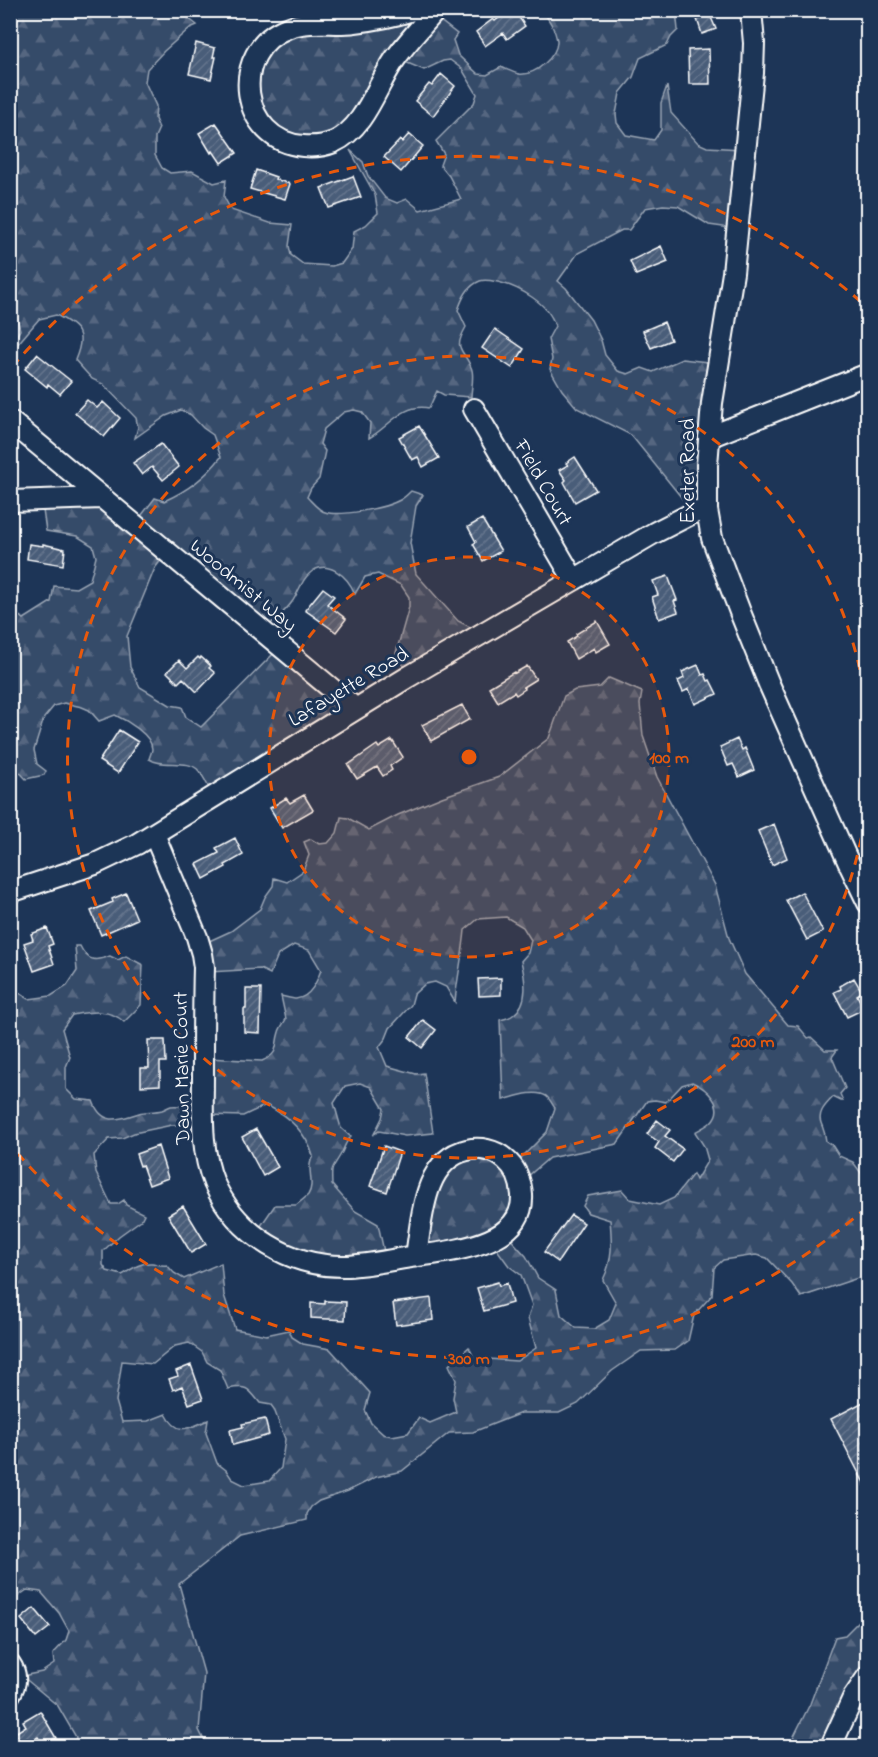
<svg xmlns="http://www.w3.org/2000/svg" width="878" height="1757" viewBox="0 0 878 1757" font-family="'Indie Flower',sans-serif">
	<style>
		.forest { fill: url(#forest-firs); stroke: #9aa5b4; stroke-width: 1.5; fill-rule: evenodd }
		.building { fill: url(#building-hatch); stroke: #fff; stroke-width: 1.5 }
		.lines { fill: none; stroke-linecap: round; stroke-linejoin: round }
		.minor-casing { stroke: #fff; stroke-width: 24 }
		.minor { stroke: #1d3557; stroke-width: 20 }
		.ring { fill: none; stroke: #e8590c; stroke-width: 3; stroke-dasharray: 10 8 }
		.labels { text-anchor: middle; stroke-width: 6; stroke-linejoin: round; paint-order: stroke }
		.street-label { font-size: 21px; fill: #fff; stroke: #1d3557 }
		.centre { fill: #e8590c; stroke: #1d3557; stroke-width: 3 }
		.ring-label { font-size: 18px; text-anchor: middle; font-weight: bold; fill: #e8590c; stroke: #1d3557; stroke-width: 6; stroke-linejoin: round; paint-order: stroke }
	</style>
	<defs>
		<pattern id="forest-firs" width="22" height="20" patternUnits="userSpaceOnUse" patternTransform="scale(1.5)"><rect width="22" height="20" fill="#364b69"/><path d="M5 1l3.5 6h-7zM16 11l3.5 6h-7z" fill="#546680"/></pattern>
		<pattern id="building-hatch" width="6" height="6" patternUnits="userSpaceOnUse" patternTransform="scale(1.5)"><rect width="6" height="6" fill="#4a5d79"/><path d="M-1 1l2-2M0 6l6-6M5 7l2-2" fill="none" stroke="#65758d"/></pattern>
	</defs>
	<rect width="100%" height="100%" fill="#1d3557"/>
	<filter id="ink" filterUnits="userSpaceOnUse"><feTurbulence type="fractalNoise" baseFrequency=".0167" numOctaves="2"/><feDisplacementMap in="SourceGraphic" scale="12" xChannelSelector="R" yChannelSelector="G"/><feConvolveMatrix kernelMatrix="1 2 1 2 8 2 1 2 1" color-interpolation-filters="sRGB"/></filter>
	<g filter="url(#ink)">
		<!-- forest -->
		<path class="forest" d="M10,11H179L197,25L190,28L164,51L147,69L145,82L156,106L155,119L159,128L155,137V155L162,168L170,173L192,171L214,183L226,180L224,197L231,210L270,223L292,225L289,246L291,255L303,264L332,266L342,263L352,249L354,231L366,225L378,213L375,195L350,150L363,162L368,176L385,198L397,203L407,199L420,210L461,199L449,176L440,165L444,154L436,141L474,103L477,94L462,69L450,60L443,61L424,70L398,59L374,105L313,146L275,131L254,91L271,39L416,11H433L434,16L457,34L453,40L458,55L478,74L487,75L501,67C506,69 513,73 519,74C535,76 558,56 557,40C555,29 549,20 543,11H676L678,30L671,37L667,45L640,58L633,77L620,93L616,114L617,123L626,135L654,140L661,130V103L667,86L671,113L698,143L707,147L741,149L737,229L709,225L678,206L663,205L645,208L629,230H622L578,253L558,281L566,288L591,320L601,340L605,355L618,371L628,374L642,368L653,372L682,359L716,363L708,506L694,513L631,435L577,408L562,390L550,369L552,359L548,339L555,326C549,303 519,287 498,282C493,281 485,279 480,281C467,286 462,299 458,310L466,327C453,350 462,347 471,367C475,375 471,388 471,397L444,395L437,391L429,408C402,403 389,427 369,438L370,423L362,412L354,410L344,412L324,429L320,444L325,451L319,479L311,488L307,497C313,503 318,510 325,512C340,517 386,508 400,500C404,498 408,494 411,491L423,495L416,506L410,543L416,574L458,621L482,633L409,676L396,653L409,607V597L401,585L378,574L365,577L355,594C348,576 326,557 309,574C301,581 298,594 292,602C286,611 276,618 269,626L169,550L155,568L127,636L130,667L140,687L170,705L182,707L186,717L201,727L283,644L350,708L213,797C209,788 205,778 199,771C189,758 162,768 149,759C150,755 152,752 152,749C152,735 126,720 115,715L99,721L89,710L82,707L64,703L54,706L44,718L34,750L37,764L46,771L44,775L26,779L11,763V611L24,619L51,602L54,586L76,588L90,580L96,557L93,546L77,536L46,531L41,496L85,494L138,520L155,498L164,501C187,491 206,477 221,457L213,435L203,428L191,415L181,410L166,416L135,438L138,427L136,418L103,384L92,379L75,360C86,334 80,327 56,315L39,319L11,352V345L20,330L17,318L10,312Z
			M609,678L642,692L640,704L643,736L657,777L715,885L729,938L745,974L788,1025L798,1026L808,1038L811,1037L825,1050H837L832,1057L845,1088L840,1094L843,1101H841L833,1097C827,1104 817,1112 821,1123C824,1131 825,1132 826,1141L832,1145L839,1156L853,1162L867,1181V1275L801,1297L792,1284L767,1258L756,1255L723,1260L714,1268L712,1295L694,1315L688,1341L675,1350L641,1351L612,1371L578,1404L559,1413H521L473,1432L449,1433L402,1471L376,1477L348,1491L319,1501L311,1507L307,1514V1520L240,1536L179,1584L204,1673L199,1730L207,1746H74L76,1737L58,1706L22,1676L42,1672L54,1664L53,1654L66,1640L69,1631L59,1613L41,1592L27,1590L14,1599L11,1595L10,994L13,989L29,999L51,996L67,986L77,971L75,946H80C87,961 95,962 110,956L118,960L126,956L143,965L141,1005L124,1022C111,1008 89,1012 72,1015L62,1029L70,1057L66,1067V1089L76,1099L93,1101C102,1126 118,1120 139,1113C146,1111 154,1112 162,1110C165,1109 168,1107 171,1106C181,1105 194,1108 204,1108L208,1058L262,1061C280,1053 274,1048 279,1032C280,1028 284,1023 286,1019L281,996C286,997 292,999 296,999C311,997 317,981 321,970L309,950L294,945L278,955L270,974L260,969L209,972L207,942L231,931L260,909L265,897L273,886L274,878L287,882L303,871L309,855L304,842L311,839L319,844L328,843L337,833L341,817L348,818L369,830L398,815L442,797L499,777L549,738L564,696L575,690L600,687ZM506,917L523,927L531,940L528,953L521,961C525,977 530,1003 513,1015C510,1018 504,1019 500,1020L503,1100C515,1097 535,1089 546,1096C550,1099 552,1104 555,1108L547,1132L515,1164L459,1150L430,1189L418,1248L491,1241L509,1266L521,1275L532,1305L528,1318L536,1348L517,1361L474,1358L469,1347L449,1365L456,1380L453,1398L456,1412L430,1423L419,1418L408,1433L392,1436L383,1434L371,1423L365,1410L370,1393L330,1349L303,1344L292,1337L289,1330L266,1335L235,1329L224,1295L221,1263L184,1279L174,1273L167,1265C161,1266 157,1264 152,1263C140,1262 132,1269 122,1275L107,1271L103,1265V1251L119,1236L141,1220L144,1214L126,1205L124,1200L118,1204H111L96,1173L94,1155L109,1139L122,1138L134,1133L172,1125L205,1124L208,1115L243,1116L266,1105C288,1116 306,1131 313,1156C305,1167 316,1183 308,1195C305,1198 300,1202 296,1205H275L258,1230L308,1261L385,1256L378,1224L355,1211L332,1185C331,1165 332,1170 341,1154C345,1147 345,1142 351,1137L341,1128L334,1103L345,1086L360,1083L371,1087L384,1109L382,1118L374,1134L379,1131L405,1136L433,1133L424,1073L416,1074L387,1066L379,1047L386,1038L390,1028L411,1005L414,994L425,984L435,982L446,987L455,1002C457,978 463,954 465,930L478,919ZM692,1082C706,1088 727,1106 711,1122C707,1126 700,1129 695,1132L704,1146L708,1160L696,1180L693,1174L674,1198L659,1205L630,1199L622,1190L588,1196L583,1206L588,1213L610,1220C612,1241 613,1260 603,1280L616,1303L609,1320L594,1329L576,1328L561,1315L556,1290L538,1278L526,1256L506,1234L526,1178L549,1158L617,1144L647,1101L655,1100L666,1102L682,1085ZM189,1343L202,1352L207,1362L220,1370L228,1389C247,1385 248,1388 260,1403L271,1405L274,1409L285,1439L281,1468L269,1481L244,1485L232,1479L226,1470L217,1463L206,1433L208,1420C189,1428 178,1437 166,1414L148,1421L122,1422L116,1401L122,1361L153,1364L175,1346Z
			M867,1613V1677L831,1746H789L810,1704L835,1637L845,1635Z"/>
		<!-- building -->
		<path class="building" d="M509,10H514L525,26L507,39L503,33L485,46L476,32L493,19L495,21Z
			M710,15L716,29L702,34L697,19Z
			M196,43L215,48L213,57H216L211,79L189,74Z
			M709,49L710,84H689L688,50Z
			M441,74L455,86L433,116L415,101L429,84L432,86Z
			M216,123L237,153L221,163L213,151L211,153L199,133Z
			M409,134L423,146L401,172L384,157L400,140L402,142Z
			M256,170L276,177L275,179L290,184L285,199L250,189Z
			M353,176L361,197L329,208L321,188Z
			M661,246L668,262L636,275L630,261Z
			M664,322L671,340L651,348L643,331Z
			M495,329L524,349L512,368L482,348Z
			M37,354L71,381L60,394L48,384L47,387L25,369Z
			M87,400L97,408L103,402L120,418L104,437L75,413Z
			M419,426L439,458L423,467L418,457L412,460L399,437Z
			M161,444L179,467L163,480L152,467L142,475L133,463Z
			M575,457L596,490L575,502L564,482L566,480L559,470L568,465L566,463Z
			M482,519L501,551L483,561L473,544L476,542L468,527Z
			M29,544L43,546V544L65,549L63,565L27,559Z
			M668,576L677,600L674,601L678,612L659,619L652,597L658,595L653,581Z
			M323,588L334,596L327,604L346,619L336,632L305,610Z
			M597,621L610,644L596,652L594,648L576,659L567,642L577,636L576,634Z
			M198,657L200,659L201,657L211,666L209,668L215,673L197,692L183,678L178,683L167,672L179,660L187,668Z
			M698,665L702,675L705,674L708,681L710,680L717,694L695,704L689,689L683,692L678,681L684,678L682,672Z
			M527,666L536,679L523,687L525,689L516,695L514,692L498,702L489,687L514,672L515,673Z
			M462,705L470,719L431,741L422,725Z
			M119,730L138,742L118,773L99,761Z
			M737,739L742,750L745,748L754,770L739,777L733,764L728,766L720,747Z
			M392,740L403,757L390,766L392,770L383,776L377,767L357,779L348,765L377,745L379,748Z
			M304,795L313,810L282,828L270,808L286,798L290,803Z
			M774,824L787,858L772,865L758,831Z
			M235,838L243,855L225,865L226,867L204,879L197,864L219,853L216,848Z
			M802,892L823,932L807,940L786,900Z
			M126,893L137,919L101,935L91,911L113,902L112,899Z
			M47,928L53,944L48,946L54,964L34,971L24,943L33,940L31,934Z
			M501,978V995L479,996L478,979Z
			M854,978L862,992L857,995L864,1009L847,1017L834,992L841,989L840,986Z
			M246,989H261L260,1033L244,1032V1009H246Z
			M423,1020L436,1030L422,1048L409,1037Z
			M148,1040H165L166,1062H160V1085L141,1086V1068H149Z
			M657,1120L670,1130L665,1136L683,1149L673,1162L655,1148L659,1142L647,1134Z
			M256,1129L278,1167L263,1176L242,1137Z
			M158,1146L168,1178L149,1185L142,1165L140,1166L136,1154Z
			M384,1146L400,1152L387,1192L370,1186Z
			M183,1206L206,1244L191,1253L168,1215Z
			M571,1215L584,1223L558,1262L544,1252Z
			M498,1282L499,1286L507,1283L512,1303L484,1311L477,1288Z
			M431,1298L433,1320L396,1325L393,1303Z
			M325,1301L346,1302L345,1320L311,1318V1303L325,1304Z
			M191,1365L203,1399L189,1404L182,1386L173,1390L169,1379L178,1376L176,1371Z
			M867,1400V1489L831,1419Z
			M265,1419L269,1435L233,1445L230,1430L243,1427L242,1424Z
			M34,1608L50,1627L36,1638L21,1619Z
			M40,1711L56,1738L43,1746L38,1737L22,1746L15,1733L26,1726L23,1721Z"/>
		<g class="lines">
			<defs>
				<path id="minor" d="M413,10C394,16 374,20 355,22C333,25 308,19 287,28C228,51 240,141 303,146C313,147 324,146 334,142C366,127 376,86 395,59C407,42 422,26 436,10
					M751,10L754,43L753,73L733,273L712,403L707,465V510L712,538L740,612L769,684L851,868L868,903
					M474,409L574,580
					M10,421L356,709
					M709,437L868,374
					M10,501L102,498
					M154,834L197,937L202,954L204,967C203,1003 203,1040 203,1076C203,1112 200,1149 214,1183C237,1235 291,1268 348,1266C369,1265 390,1260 411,1257C447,1251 525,1247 522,1195C521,1181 516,1168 505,1159C495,1150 480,1147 467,1150C423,1160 422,1220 416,1256
					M10,892L95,864L137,844L408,677L654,533L693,513L707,510
					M10,1664C17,1674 17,1683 10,1694
					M831,1746L853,1698L868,1676"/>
			</defs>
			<!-- minor casing -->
			<use href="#minor" class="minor-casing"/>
			<!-- minor -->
			<use href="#minor" class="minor"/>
		</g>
	</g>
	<!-- distance rings -->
	<circle cx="469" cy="757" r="200" fill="#e8590c" fill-opacity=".12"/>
	<g class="ring">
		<circle cx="469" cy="757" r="200"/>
		<path d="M867 802A401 401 0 1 1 867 712"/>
		<path d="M867 1207A601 601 0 0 1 12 1147M12 367A601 601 0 0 1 867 307"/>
	</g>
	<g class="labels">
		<!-- street labels -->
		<g class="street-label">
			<text transform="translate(687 471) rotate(-90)" y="7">Exeter Road</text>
			<text transform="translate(544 482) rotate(60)" y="7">Field Court</text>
			<text transform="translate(244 585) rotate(40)" y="7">Woodmist Way</text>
			<text transform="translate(348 686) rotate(-31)" y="7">Lafayette Road</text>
			<text transform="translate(181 1068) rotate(-91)" y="7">Dawn Marie Court</text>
		</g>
	</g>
	<circle cx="469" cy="757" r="9" class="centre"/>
	<g class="ring-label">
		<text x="669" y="763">100 m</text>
		<text x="753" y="1047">200 m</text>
		<text x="469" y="1364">300 m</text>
	</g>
	<!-- margin -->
	<rect width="878" height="1757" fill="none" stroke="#1d3557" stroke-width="36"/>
	<rect x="18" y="18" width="842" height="1721" fill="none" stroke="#fff" stroke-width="2" filter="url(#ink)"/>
</svg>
